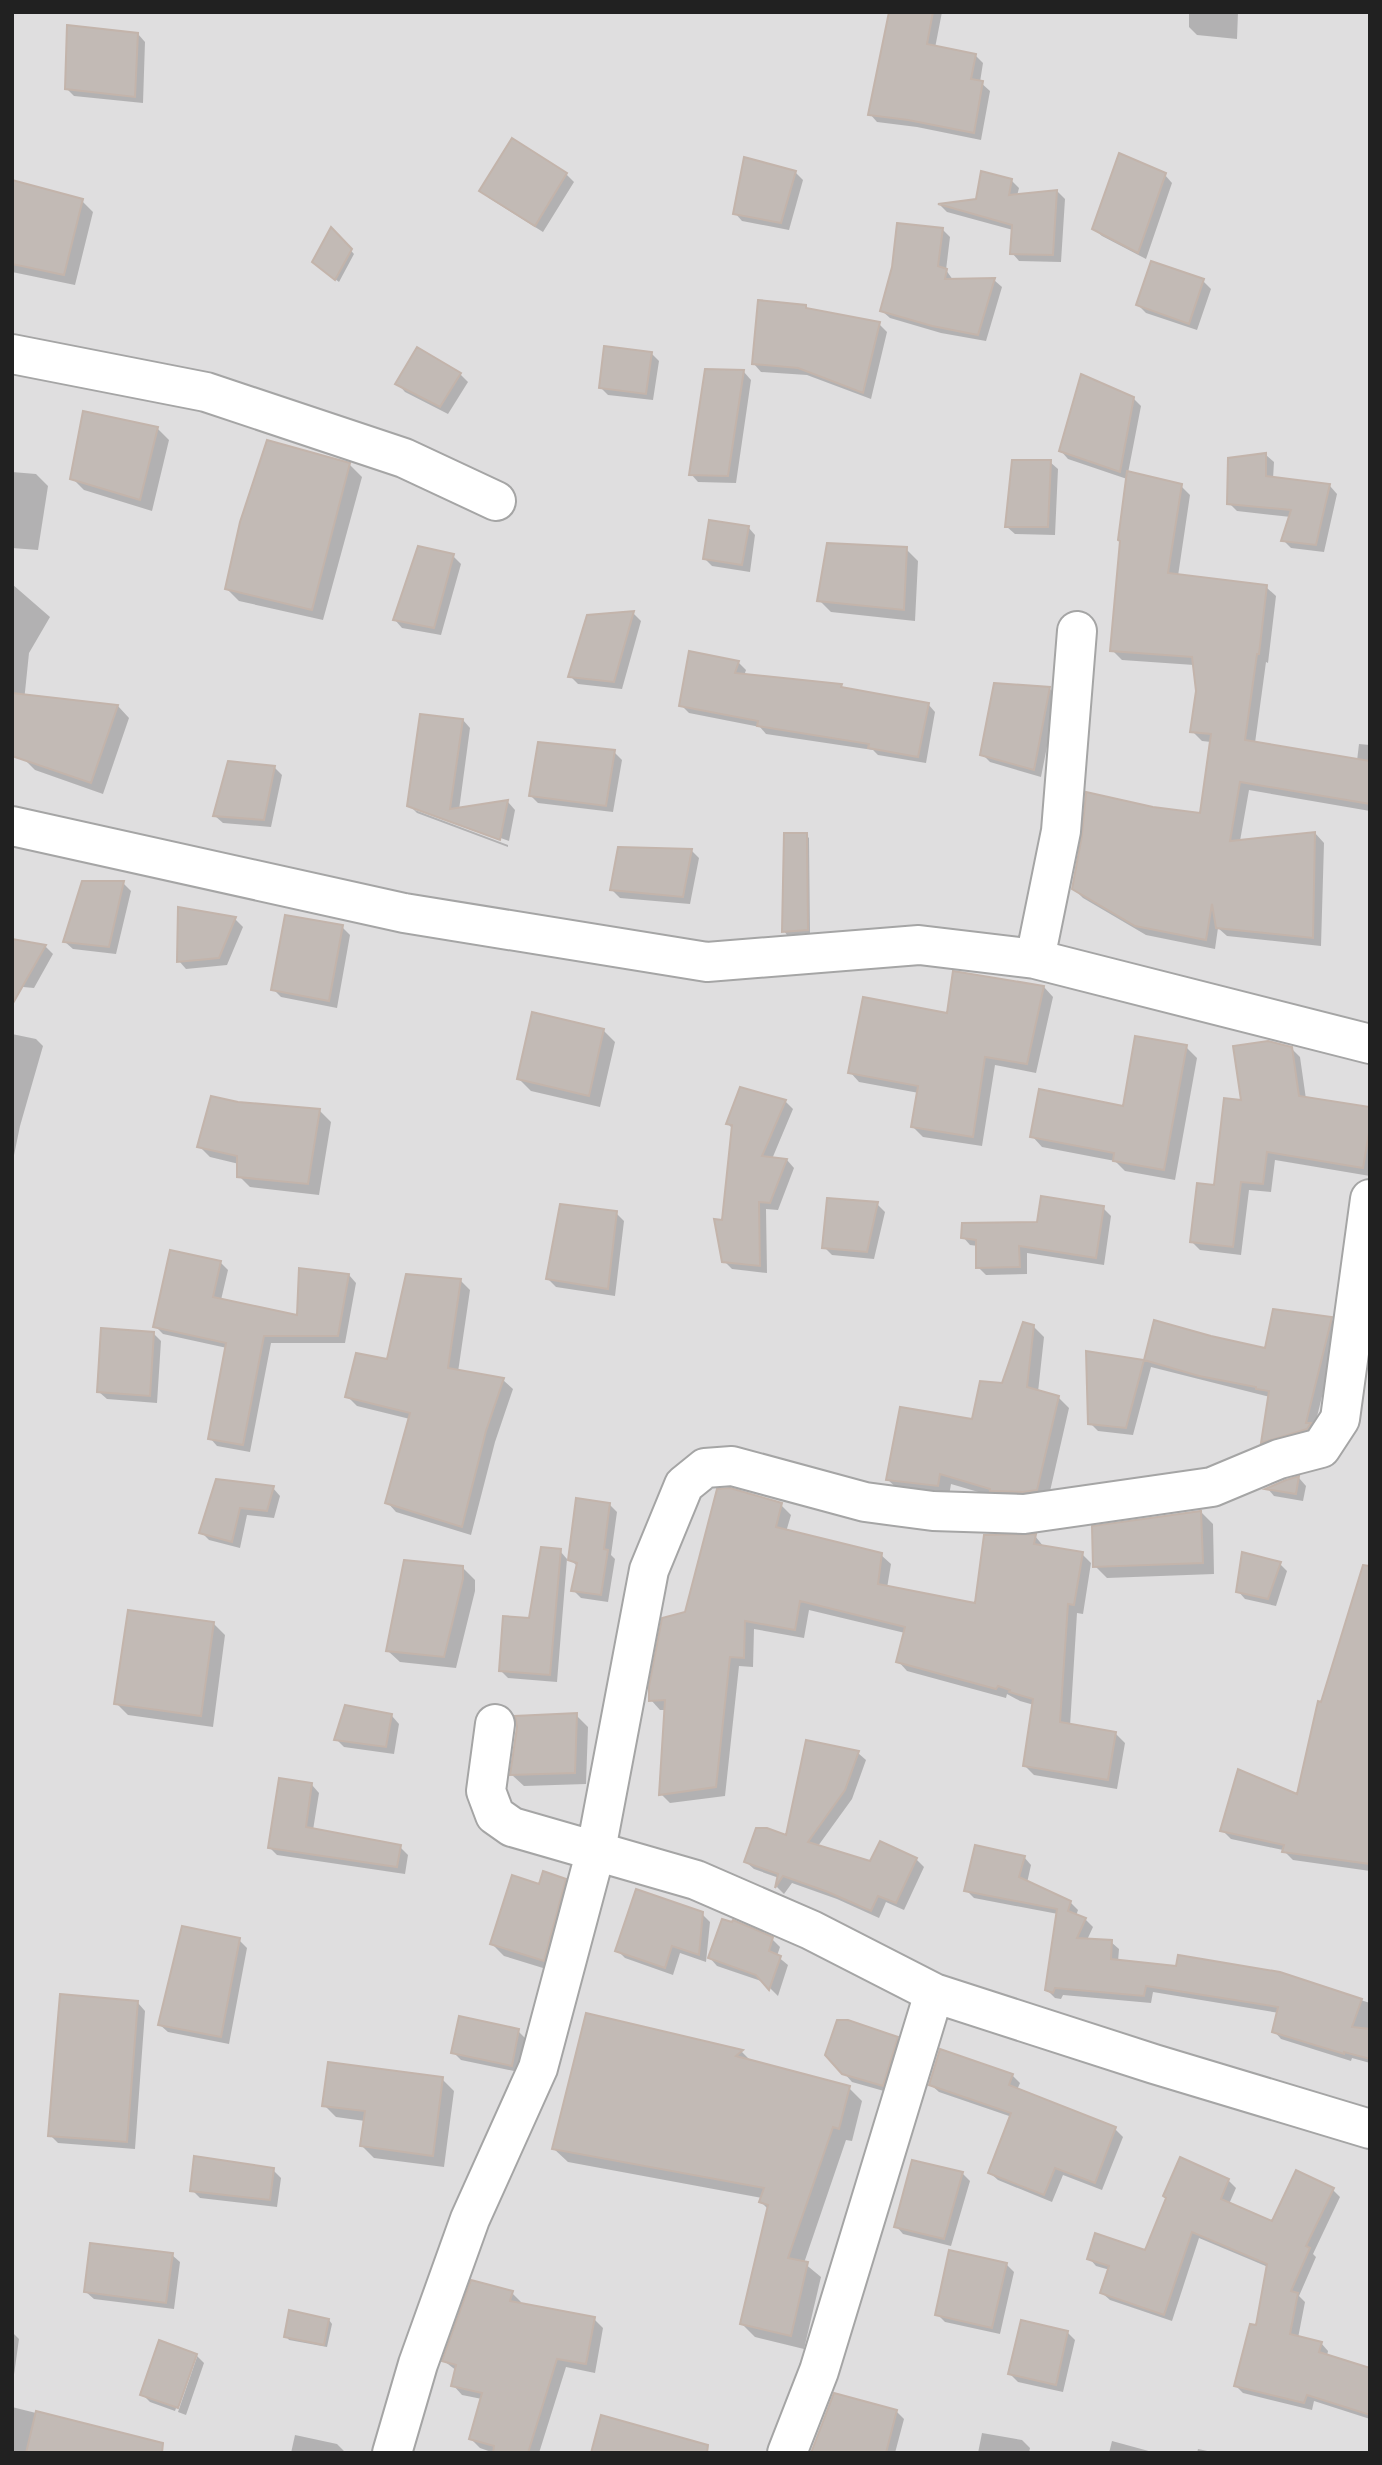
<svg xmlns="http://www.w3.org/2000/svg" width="1382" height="2465" viewBox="0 0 1382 2465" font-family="'Nunito Sans',sans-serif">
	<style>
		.residential { fill: #dfdedf }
		.shadow { fill: #0003 }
		.building { fill: #c2bab5; stroke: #c3b4ab; stroke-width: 2 }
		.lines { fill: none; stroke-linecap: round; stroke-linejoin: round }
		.minor-casing { stroke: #a5a5a5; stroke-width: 42 }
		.minor { stroke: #fff; stroke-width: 38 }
	</style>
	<rect width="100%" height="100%" fill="#f2eee8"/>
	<!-- residential -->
	<path class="residential" d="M12,12H1370V2453H12Z"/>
	<!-- shadow -->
	<path class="shadow" d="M891,12H942L935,48L975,55L983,63L980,82L990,91L981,140L917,127L877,122L870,114Z
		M1189,12H1238L1237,39L1197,35L1189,27Z
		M138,34L145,42L143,103L74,96L66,88Z
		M795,172L803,180L789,230L742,221L735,213Z
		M566,174L574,182L543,232L489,198L481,190Z
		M1165,175L1172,183L1146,259L1102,236L1094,229Z
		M1011,180L1019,188L1017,196L1057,191L1065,199L1061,262L1019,261L1012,253L1013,230L947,212L941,206L977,201Z
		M12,182L82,201L93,212L75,285L12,272Z
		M942,229L950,237L946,270L953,280H994L1002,287L986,341L941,333L890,318L882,311Z
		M332,230L354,254L339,282L318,266Z
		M1203,281L1211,289L1197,330L1146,313L1138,305Z
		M806,307L809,310L879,324L887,332L871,399L807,375L761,372L754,364Z
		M651,353L659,361L653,400L608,395L600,387Z
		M706,371L744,372L751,380L736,483L698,482L691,474Z
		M460,374L468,382L448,414L405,392L398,384Z
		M1133,398L1141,406L1128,473L1181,486L1190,495L1178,576L1266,587L1276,596L1268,663L1266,662L1255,743L1357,761L1359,744L1370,745V811L1249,790L1240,841L1315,833L1324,843L1321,946L1227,936L1218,928L1215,949L1146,935L1083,898L1073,888L1153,809L1201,815L1211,742L1202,741L1192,731L1197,691L1194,665L1122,660L1112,650L1127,479L1068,459L1061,451Z
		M157,428L169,440L152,511L84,490L72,478Z
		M268,443L350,465L362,477L323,620L239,601L227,589Z
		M1266,455L1274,462L1273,479L1330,486L1337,494L1324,552L1291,548L1283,540L1291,517L1237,511L1229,503Z
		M1050,462L1058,469L1055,535L1015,534L1007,527Z
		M12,472L36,474L48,486L38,550L12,548Z
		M748,527L755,535L750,572L712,566L704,558Z
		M906,549L918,561L915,621L831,612L819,600Z
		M453,556L461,564L441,635L402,628L395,620Z
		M12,584L50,617L29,653L22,721L12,719Z
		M633,613L641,621L622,689L578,684L570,676L589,617Z
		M738,662L746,670L744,676L841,686L844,689L928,704L935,712L926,763L878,755L873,750L766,734L760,727L689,713L681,705Z
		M1049,688L1057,696L1041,777L990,762L982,754Z
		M43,698L118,706L129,718L103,794L35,770L23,758Z
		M463,720L470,728L459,810L508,802L515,810L509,841L415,807V810L508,845V843V847L417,813L409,805Z
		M614,752L622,760L613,812L538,803L531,796Z
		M274,767L282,775L271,827L223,823L215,816Z
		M806,835L809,838L810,933L787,935L784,931Z
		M620,848L692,851L699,858L690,904L620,898L612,890Z
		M123,883L131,891L116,954L73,949L65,942Z
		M180,909L235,919L243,927L227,965L186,969L179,961Z
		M342,927L350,935L337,1008L281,997L273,989Z
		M12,941L45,946L53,954L34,988L12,986Z
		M1044,987L1053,997L1036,1073L995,1065L982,1146L923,1137L913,1127L919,1093L859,1082L850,1072L948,1015Z
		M603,1030L615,1042L600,1107L531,1091L519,1079Z
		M12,1034L36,1039L43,1046L20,1126L12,1165Z
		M1186,1047L1197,1058L1175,1180L1125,1171L1115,1161L1042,1147L1032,1136L1124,1108Z
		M1291,1048L1300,1057L1306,1099L1370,1109V1176L1275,1160L1271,1192L1249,1190L1241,1255L1200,1250L1191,1241L1215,1187L1244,1102Z
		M741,1089L785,1101L793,1109L772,1159L787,1160L794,1168L778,1210L766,1209L767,1273L732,1269L724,1261L723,1222L733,1129L728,1124Z
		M320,1111L331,1122L319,1195L250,1187L239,1176V1164L210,1157L199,1146Z
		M877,1204L885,1212L874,1259L832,1255L824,1247Z
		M1103,1208L1111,1216L1104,1265L1027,1253V1274L986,1275L978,1267V1246L970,1245L963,1237L1039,1223Z
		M616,1213L624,1221L615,1296L556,1287L548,1279Z
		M220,1262L228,1270L221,1300L299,1318L349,1275L356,1283L345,1343H271L250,1452L217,1446L210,1438L227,1348L163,1334L155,1326Z
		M460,1280L470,1290L458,1372L503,1380L513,1389L495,1442L471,1535L396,1512L387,1502L410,1419L357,1406L347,1396L388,1361Z
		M1331,1319L1339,1327L1314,1429L1270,1450L1262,1442L1270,1397L1151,1367L1133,1435L1098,1431L1090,1423L1087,1353L1145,1362L1156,1322L1266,1350Z
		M1033,1326L1044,1337L1038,1392L1058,1397L1069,1408L1048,1500L999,1498L951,1484L949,1496L899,1490L888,1480L973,1421L1003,1385Z
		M153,1333L161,1341L157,1403L107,1399L99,1392Z
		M1299,1478L1306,1486L1303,1501L1274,1496L1268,1489Z
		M217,1481L273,1488L280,1496L274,1518L247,1515L240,1548L209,1540L201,1532Z
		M609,1504L617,1512L611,1555L615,1559L608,1602L581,1598L573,1590L578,1567L570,1559Z
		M781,1505L791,1515L786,1532L881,1555L891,1564L887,1588L976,1605L1035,1536L1044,1547L1082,1554L1091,1563L1083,1614L1077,1613L1070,1726L1115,1733L1125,1743L1117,1789L1034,1775L1024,1765L1034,1705L1020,1701L1007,1694L1006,1698L907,1671L898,1661L905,1633L809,1610L804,1638L754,1629L753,1667L739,1666L725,1796L670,1803L661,1794L666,1710H660L651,1700L686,1613Z
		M1201,1512L1213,1524L1214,1574L1107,1578L1095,1566Z
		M560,1551L567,1559L557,1682L508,1678L500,1670L530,1620Z
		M1280,1564L1287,1571L1276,1606L1245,1599L1238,1591Z
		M463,1568L475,1580V1591L456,1668L400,1662L388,1651Z
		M1370,1618V1871L1293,1860L1283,1850L1231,1839L1222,1830L1298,1796L1322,1704Z
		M213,1623L225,1635L213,1727L128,1715L116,1703Z
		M576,1715L588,1727L586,1784L524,1786L512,1775Z
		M392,1716L399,1724L394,1754L344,1747L336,1739Z
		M858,1753L866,1760L852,1799L818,1846L871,1864L881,1843L916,1859L924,1867L904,1910L886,1902L879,1918L837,1899L792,1883L784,1894L777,1887L779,1878L754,1869L746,1862L788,1837Z
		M312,1785L319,1793L313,1830L400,1847L408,1855L405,1874L277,1855L269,1847Z
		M1024,1857L1031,1865L1027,1883L1070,1902L1078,1910L1076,1916L1085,1919L1093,1927L1087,1940L1111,1942L1119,1949L1118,1962L1177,1968L1279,1974L1370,2003V2063L1352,2058L1351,2061L1281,2039L1274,2031L1279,2013L1153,1992L1151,2003L1063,1995L1061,1999L1055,1998L1047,1990L1058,1914L974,1898L966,1890Z
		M565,1880L577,1892L556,1972L504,1956L492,1944L540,1886Z
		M702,1914L710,1922L706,1962L680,1953L673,1975L625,1958L617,1950Z
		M772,1939L780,1947L777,1956L788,1965L778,1996L764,1982L717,1966L710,1958Z
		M239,1940L247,1948L229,2044L168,2032L160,2025Z
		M138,2003L145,2011L135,2149L58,2143L50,2135Z
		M587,2015L742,2052L752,2062L849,2088L862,2101L852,2141L846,2140L804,2263L821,2277L804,2349L755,2337L742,2324L768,2209L761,2202L762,2198L568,2162L554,2149Z
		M518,2031L526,2039L519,2072L461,2060L453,2052Z
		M897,2038L905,2046L891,2093L852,2082L844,2073Z
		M1012,2075L1020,2083L1017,2090L1115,2129L1123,2137L1102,2190L1063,2175L1052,2202L998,2180L990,2173L1012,2117L939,2092L931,2085Z
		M442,2079L454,2091L444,2167L374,2158L362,2146L365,2121L336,2117L324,2105Z
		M1181,2159L1228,2180L1236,2188L1229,2204L1273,2223L1333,2190L1340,2197L1313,2254L1316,2257L1299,2296L1305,2302L1298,2338L1321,2343L1328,2351L1327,2356L1370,2370V2419L1314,2401L1312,2410L1243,2393L1236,2386L1258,2327L1268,2267L1199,2238L1172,2321L1110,2300L1102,2293L1110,2270L1096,2266L1089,2258L1146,2252Z
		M273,2170L281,2178L277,2207L200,2198L192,2190Z
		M962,2173L970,2181L951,2246L903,2234L896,2226Z
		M172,2255L180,2262L174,2309L94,2299L86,2292Z
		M1006,2264L1014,2272L1000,2334L945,2322L937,2314Z
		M512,2293L521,2302V2305L594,2319L603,2328L595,2373L566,2367L539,2453H494L480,2448L471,2439L482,2399L462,2395L453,2385L457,2371L444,2361Z
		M329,2320L332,2324L327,2347L289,2340L286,2336Z
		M12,2332L19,2339L12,2389Z
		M1067,2332L1075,2340L1063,2392L1018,2382L1010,2374Z
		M196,2355L204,2363L186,2415L178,2412L197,2357H194L175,2411L150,2402L142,2394Z
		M12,2407L124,2435L131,2453H12Z
		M896,2411L904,2419L895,2453H812Z
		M982,2433L1022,2440L1030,2448L1029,2453H978Z
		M295,2435L337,2444L346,2453H291Z
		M1112,2441L1156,2453H1109Z
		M1198,2449L1217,2453H1197Z"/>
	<!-- building -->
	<path class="building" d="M889,12H933L927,44L976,54L971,79L983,81L974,133L908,120L868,115Z
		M67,25L138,33L135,97L65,89Z
		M512,138L567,173L535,226L479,191Z
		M1119,153L1166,173L1138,253L1092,229Z
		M744,157L796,171L781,223L733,214Z
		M981,171L1012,179L1009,195L1057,190L1053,255L1010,254L1012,225L938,204L976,199Z
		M12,180L83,199L64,275L12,264Z
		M897,223L943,228L938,266L947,269L945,279L995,278L978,335L932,326L880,311L892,267Z
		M331,227L352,249L335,280L312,262Z
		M1151,261L1204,279L1189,324L1136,305Z
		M758,300L806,305V308L880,322L863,393L798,368L752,364Z
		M604,346L652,352L646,394L599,388Z
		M417,347L461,373L440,407L395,384Z
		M705,369L744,370L728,476L689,475Z
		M1081,374L1134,397L1120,472L1059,451Z
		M83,411L158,427L140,500L70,479Z
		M267,440L350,463L312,610L225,589L240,522Z
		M1266,453V476L1330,484L1316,545L1281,541L1291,510L1227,504L1228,458Z
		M1012,460H1051L1048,527H1005Z
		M1127,471L1182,484L1168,573L1267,585L1259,654H1257L1245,740L1370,761V804L1240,782L1230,841L1315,832L1313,938L1216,928L1212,904L1206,940L1135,926L1072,889L1082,835L1086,792L1153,807L1200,813L1211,734L1190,732L1196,691L1192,657L1110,651L1120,541L1118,540Z
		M709,520L749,526L742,565L703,559Z
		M827,543L907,547L904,610L817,601Z
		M418,546L454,554L434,628L393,620Z
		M634,611L614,682L568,677L587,615Z
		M689,651L739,661L735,673L842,684L841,687L929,703L918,757L868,748L869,744L757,726L758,721L679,706Z
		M994,683L1050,687L1034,770L980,755Z
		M12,693L118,705L91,783L12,756Z
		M420,714L463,719L450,809L508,800L500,840L407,806Z
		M538,742L615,750L606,806L529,796Z
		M228,761L275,766L264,820L213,816Z
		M784,833H807L808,930L782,932Z
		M618,847L692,849L683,897L610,890Z
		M82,881H124L109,947L63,942Z
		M178,907L236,917L219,958L177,962Z
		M285,915L343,925L329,1001L271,990Z
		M12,939L46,945L12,1005Z
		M953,971L1044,986L1027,1064L985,1057L973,1137L911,1127L918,1086L848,1073L863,997L947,1013Z
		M532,1012L604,1029L589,1096L517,1079Z
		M1135,1036L1187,1045L1164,1170L1113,1161L1114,1153L1030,1137L1039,1089L1123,1106Z
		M1268,1041L1292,1047L1299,1096L1370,1107V1127L1363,1168L1267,1152L1263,1184L1241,1182L1233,1247L1190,1242L1197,1183L1214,1185L1224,1098L1241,1100L1233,1046Z
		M740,1087L786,1100L762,1156L787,1159L770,1203L759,1202L760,1266L722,1262L714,1219L722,1220L732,1125L726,1124Z
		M211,1096L238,1102L320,1109L308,1184L237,1177V1156L197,1147Z
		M1041,1196L1104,1206L1096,1258L1019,1246L1020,1267L976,1268V1240L961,1238L962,1223L1037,1222Z
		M827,1198L878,1202L867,1252L822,1248Z
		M560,1204L617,1211L608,1289L546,1279Z
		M170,1250L221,1261L213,1297L297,1315L299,1268L349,1274L338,1336H264L243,1445L208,1439L226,1343L153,1327Z
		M406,1274L461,1279L448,1368L504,1378L486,1431L462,1527L385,1503L410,1413L345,1397L356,1353L387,1359Z
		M1273,1309L1332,1317L1306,1423H1311L1307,1429L1261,1443L1269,1391L1256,1389V1387L1199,1376L1144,1360L1154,1320L1211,1336L1265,1348Z
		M1023,1322L1034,1325L1027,1387L1059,1396L1037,1490L1023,1492L990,1491V1489L940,1474L938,1486L886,1480L900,1407L972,1419L980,1381L1002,1383Z
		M101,1328L154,1332L150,1396L97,1392Z
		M1086,1351L1144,1360L1126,1428L1088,1424Z
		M1299,1476L1296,1494L1265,1489L1286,1480Z
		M216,1479L274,1486L267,1511L240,1508L232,1542L199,1533Z
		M730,1488L782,1503L776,1527L882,1553L878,1584L975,1603L984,1535L1036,1534L1034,1544L1083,1552L1074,1605L1068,1604L1060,1722L1116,1732L1108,1780L1023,1766L1033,1699L1009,1692L1010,1690L998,1686L996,1689L896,1662L905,1627L800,1601L795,1630L745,1621L744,1658L730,1657L716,1787L659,1795L665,1700L649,1701V1686L662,1618L685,1612L717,1489Z
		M576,1498L610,1503L604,1549L608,1550L601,1595L571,1591L577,1563L568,1560Z
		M1201,1511L1203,1563L1093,1567L1092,1526Z
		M541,1547L561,1549L550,1675L499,1671L503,1616L529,1618Z
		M1242,1552L1281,1562L1268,1599L1236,1592Z
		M404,1560L463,1566V1579L444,1657L386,1651Z
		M1363,1565L1370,1566V1864L1282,1852L1284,1845L1220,1831L1238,1769L1297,1794L1318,1701L1321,1702Z
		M128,1610L214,1622L201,1716L114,1704Z
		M345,1705L392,1714L386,1747L334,1740Z
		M577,1713L575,1773L510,1775L517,1727L515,1716Z
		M806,1740L859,1751L845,1790L808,1842L870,1861L880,1841L917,1858L896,1903L878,1896L871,1911L828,1892L783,1876L775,1888L778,1874L744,1862L756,1828H767L786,1835Z
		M279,1778L312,1783L306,1827L401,1845L397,1867L268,1848Z
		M975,1845L1025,1856L1019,1877L1071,1901L1068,1911L1086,1918L1077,1938L1112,1940L1111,1959L1176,1966L1178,1955L1280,1972L1362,1999L1352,2027L1370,2029V2059L1344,2052V2054L1272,2032L1278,2007L1146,1986L1144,1996L1055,1988L1053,1993L1045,1990L1057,1909L964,1891Z
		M543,1871L566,1879L544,1961L490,1944L512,1875L539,1884Z
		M636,1889L703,1912L699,1955L672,1946L665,1968L615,1951Z
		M722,1919L732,1922L733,1920L773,1937L769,1951L781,1956L769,1990L756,1975L708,1958Z
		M182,1926L240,1938L221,2037L158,2025Z
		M60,1994L138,2001L127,2142L48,2136Z
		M586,2013L743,2050L736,2056L850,2086L839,2129L833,2127L788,2258L808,2262L791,2336L740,2324L768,2205L759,2202L764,2188L552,2149Z
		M459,2016L519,2029L512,2066L451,2053Z
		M837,2020H848L898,2037L883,2086L842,2074L825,2055Z
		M940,2049L1013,2074L1009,2085L1116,2127L1095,2183L1055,2168L1044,2195L988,2173L1011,2113L929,2085Z
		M328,2062L443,2077L433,2156L360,2146L365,2111L322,2106Z
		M194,2156L274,2168L270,2200L190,2191Z
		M1180,2157L1229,2179L1221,2199L1272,2221L1296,2170L1334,2188L1306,2246L1310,2248L1291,2291L1298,2293L1290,2334L1322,2342L1319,2352L1370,2368V2415L1307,2395L1304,2403L1234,2386L1250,2324L1256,2325L1267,2264L1192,2232L1164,2315L1100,2293L1109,2266L1087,2259L1095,2233L1145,2250L1166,2198L1163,2196Z
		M912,2160L963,2172L944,2239L894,2227Z
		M90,2243L173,2253L166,2303L84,2292Z
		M949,2250L1007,2263L992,2328L935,2315Z
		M471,2280L513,2291L510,2301L595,2317L586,2364L557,2359L528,2453H493L494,2446L469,2439L482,2393L451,2386L456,2365L442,2361Z
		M289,2310L329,2319L324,2345L284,2337Z
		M1021,2320L1068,2331L1056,2385L1008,2374Z
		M159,2340L197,2354L178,2408L140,2395Z
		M834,2393L897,2410L886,2453H811Z
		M36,2411L163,2443L162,2453H26Z
		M601,2415L708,2445L707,2453H591Z"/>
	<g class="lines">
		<defs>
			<path id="minor" d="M12,354L206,392L404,458L496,501
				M12,826L404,913L707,962L919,945L1035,959L1370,1044
				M1035,959L1061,831L1077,631
				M495,1724L486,1791L495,1815L512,1827L696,1880L811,1930L934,1993L1154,2064L1370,2129
				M392,2453L418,2364L470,2219L538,2068L596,1850L649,1570L684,1485L705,1468L732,1466L865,1502L933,1511L1024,1514L1212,1487L1279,1459L1321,1448L1340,1419L1370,1199
				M787,2453L819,2371L934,1993"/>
		</defs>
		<!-- minor casing -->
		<use href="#minor" class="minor-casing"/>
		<!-- minor -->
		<use href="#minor" class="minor"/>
	</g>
	<!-- border -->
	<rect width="1382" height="2465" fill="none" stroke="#212121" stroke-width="28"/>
</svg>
